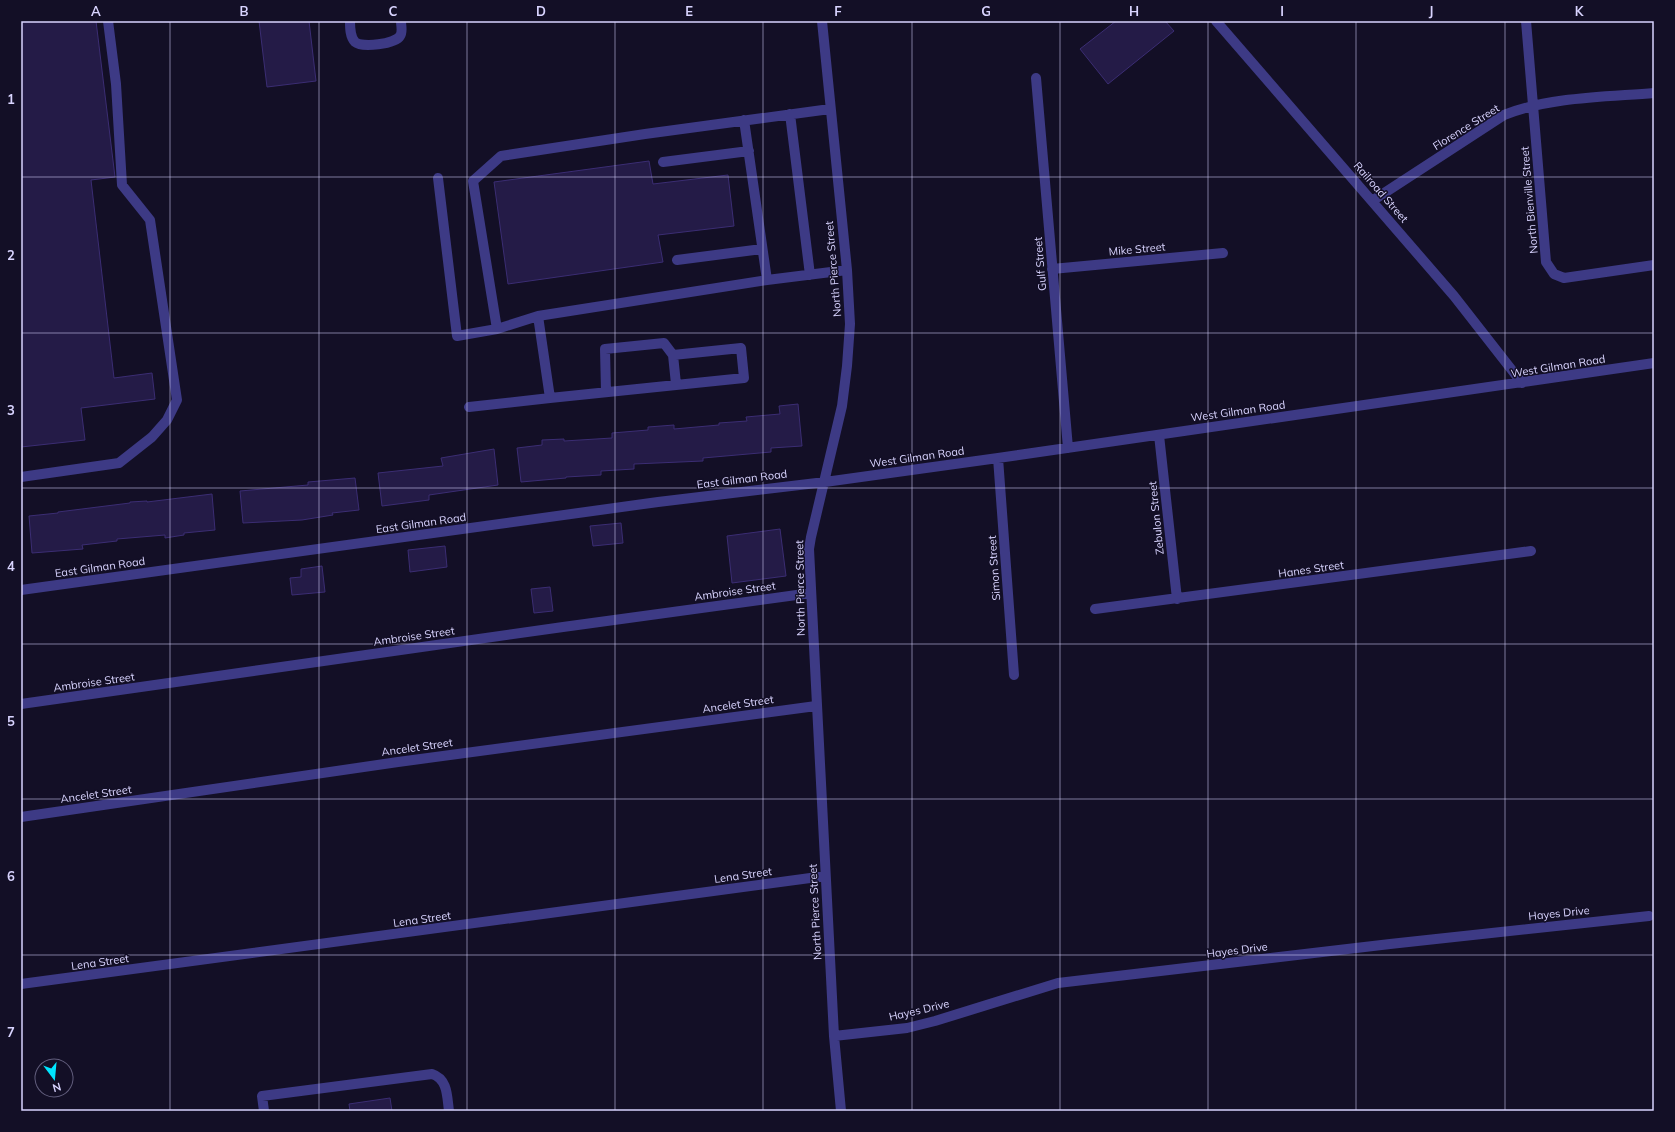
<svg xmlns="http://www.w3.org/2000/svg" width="1675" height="1132" viewBox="0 0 1675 1132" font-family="Mulish,sans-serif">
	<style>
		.building { fill: #241b47; stroke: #3b2d73 }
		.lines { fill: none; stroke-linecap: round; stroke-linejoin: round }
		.minor { stroke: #3d3a85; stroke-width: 10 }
		.grid { fill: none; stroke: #d9d4ff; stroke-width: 1; stroke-opacity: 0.55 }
		.labels { text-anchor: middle; stroke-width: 3; stroke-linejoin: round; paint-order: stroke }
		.street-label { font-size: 11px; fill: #d9d4ff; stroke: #130f26 }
		.neatline { fill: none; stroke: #d9d4ff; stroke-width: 1.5 }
		.grid-label { font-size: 13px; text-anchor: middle; font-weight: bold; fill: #d9d4ff }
	</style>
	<rect width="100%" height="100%" fill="#130f26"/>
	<!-- building -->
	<path class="building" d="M21,21H96L115,177L91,180L114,378L152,373L155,399L81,408L85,440L21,447Z
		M259,21H309L316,81L267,87Z
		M1116,21H1165L1174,31L1108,84L1080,49Z
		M649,161L653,184L728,175L734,226L658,235L663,262L508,284L494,182Z
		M798,404L802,446L771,448V452L703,458V461L634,464V469L601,471V475L566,477V478L521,482L517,448L542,445V440L564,439V441L612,438V433L648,430V427L674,425V429L719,425V423L747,421L746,417L780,414L779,406Z
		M494,449L498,485L429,495V500L382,506L378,473L443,466L441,458Z
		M355,478L359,510L332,513L333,515L302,520L243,523L240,491L308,485V482Z
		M212,494L215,530L184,533V535L165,538V535L117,539V541L82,545L83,549L32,553L29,516L58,513V512L130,503V502L147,501V502Z
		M621,523L623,543L593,546L590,526Z
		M780,529L786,576L732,583L727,536Z
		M445,546L447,567L410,572L408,550Z
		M322,566L325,592L292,595L290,578L301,577V569Z
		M550,587L553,611L534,613L531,589Z
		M390,1098L392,1111H350L349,1104Z"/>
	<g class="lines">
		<!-- minor -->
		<path class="minor" d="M350,21C350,28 350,37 355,42C362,48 395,44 400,36C403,32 401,26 401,21
			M822,21L847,270L850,324L847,366L842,406L811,537L809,549L834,1036L841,1111
			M1216,21L1454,296L1522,383
			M1526,21L1546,262L1554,274L1564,278L1654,265
			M1036,78L1068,448
			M830,109L645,134L501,156L473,181L497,329L538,316L767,280L847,270
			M790,114L810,275
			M744,120L767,280
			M663,162L749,151
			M438,178L457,336L497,329
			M1372,201L1504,115C1549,97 1605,97 1654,93
			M677,260L762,249
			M1052,269L1223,253
			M538,316L550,398L744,378L741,348L673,355L676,384
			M606,392L605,349L664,343L673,355
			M469,407L550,398
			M1159,435L1177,599
			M998,458L1014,675
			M21,477L119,463L152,437L167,420L177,400L150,220L122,185L116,84L108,21
			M21,590L658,502L825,482L998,458L1654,363
			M1095,609L1531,551
			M21,704L563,627L811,593
			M21,817L398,762L816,706
			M21,984L825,876
			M834,1036L907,1028L935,1021L1058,983L1390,944L1649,916
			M264,1111L262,1096L432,1074C448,1079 447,1097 449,1111"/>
	</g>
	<!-- grid -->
	<path class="grid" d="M170,21V1111M319,21V1111M467,21V1111M615,21V1111M763,21V1111M912,21V1111M1060,21V1111M1208,21V1111M1356,21V1111M1505,21V1111M21,177H1654M21,333H1654M21,488H1654M21,644H1654M21,799H1654M21,955H1654"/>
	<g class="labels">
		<!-- street labels -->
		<g class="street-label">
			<text transform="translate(1466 127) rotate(-32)" y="4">Florence Street</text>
			<text transform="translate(1381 192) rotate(49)" y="4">Railroad Street</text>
			<text transform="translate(1529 200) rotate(-95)" y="4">North Bienville Street</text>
			<text transform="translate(1137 249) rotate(-5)" y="4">Mike Street</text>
			<text transform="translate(1040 264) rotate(-95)" y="4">Gulf Street</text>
			<text transform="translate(833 269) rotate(-95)" y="4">North Pierce Street</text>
			<text transform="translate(1558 366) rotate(-9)" y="4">West Gilman Road</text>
			<text transform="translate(1238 411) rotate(-8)" y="4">West Gilman Road</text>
			<text transform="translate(917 457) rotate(-8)" y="4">West Gilman Road</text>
			<text transform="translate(742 479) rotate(-7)" y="4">East Gilman Road</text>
			<text transform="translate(1156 518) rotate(-96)" y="4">Zebulon Street</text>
			<text transform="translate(421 523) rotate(-8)" y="4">East Gilman Road</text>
			<text transform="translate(100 567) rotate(-8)" y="4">East Gilman Road</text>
			<text transform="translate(994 568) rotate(-94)" y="4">Simon Street</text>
			<text transform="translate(1311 569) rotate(-8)" y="4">Hanes Street</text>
			<text transform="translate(800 588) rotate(-91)" y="4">North Pierce Street</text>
			<text transform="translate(735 591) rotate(-8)" y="4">Ambroise Street</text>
			<text transform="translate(414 636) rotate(-8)" y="4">Ambroise Street</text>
			<text transform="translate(94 682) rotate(-8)" y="4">Ambroise Street</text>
			<text transform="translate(738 704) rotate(-8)" y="4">Ancelet Street</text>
			<text transform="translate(417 747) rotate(-8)" y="4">Ancelet Street</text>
			<text transform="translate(96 794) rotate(-8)" y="4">Ancelet Street</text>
			<text transform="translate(743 875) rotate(-8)" y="4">Lena Street</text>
			<text transform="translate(815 912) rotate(-93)" y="4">North Pierce Street</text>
			<text transform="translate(1559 913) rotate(-6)" y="4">Hayes Drive</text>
			<text transform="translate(422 919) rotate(-8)" y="4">Lena Street</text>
			<text transform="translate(1237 950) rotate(-7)" y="4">Hayes Drive</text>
			<text transform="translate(100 962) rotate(-8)" y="4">Lena Street</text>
			<text transform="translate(919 1010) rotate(-13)" y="4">Hayes Drive</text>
		</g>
	</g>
	<!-- border -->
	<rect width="1675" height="1132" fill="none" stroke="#130f26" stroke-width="44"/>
	<!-- north arrow -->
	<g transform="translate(54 1078) rotate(164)"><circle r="19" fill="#130f26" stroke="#625e7d"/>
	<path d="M0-3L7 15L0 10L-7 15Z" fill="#00e5ff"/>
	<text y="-6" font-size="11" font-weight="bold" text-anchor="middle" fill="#d9d4ff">N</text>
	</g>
	<rect x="22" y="22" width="1631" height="1088" class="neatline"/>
	<g class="grid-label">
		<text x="96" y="16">A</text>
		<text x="244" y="16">B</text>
		<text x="393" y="16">C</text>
		<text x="541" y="16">D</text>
		<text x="689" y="16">E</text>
		<text x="838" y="16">F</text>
		<text x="986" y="16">G</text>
		<text x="1134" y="16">H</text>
		<text x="1282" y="16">I</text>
		<text x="1431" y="16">J</text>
		<text x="1579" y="16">K</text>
		<text x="11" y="104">1</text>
		<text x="11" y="260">2</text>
		<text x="11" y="415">3</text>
		<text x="11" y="571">4</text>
		<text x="11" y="726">5</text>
		<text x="11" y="881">6</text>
		<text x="11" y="1037">7</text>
	</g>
</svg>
